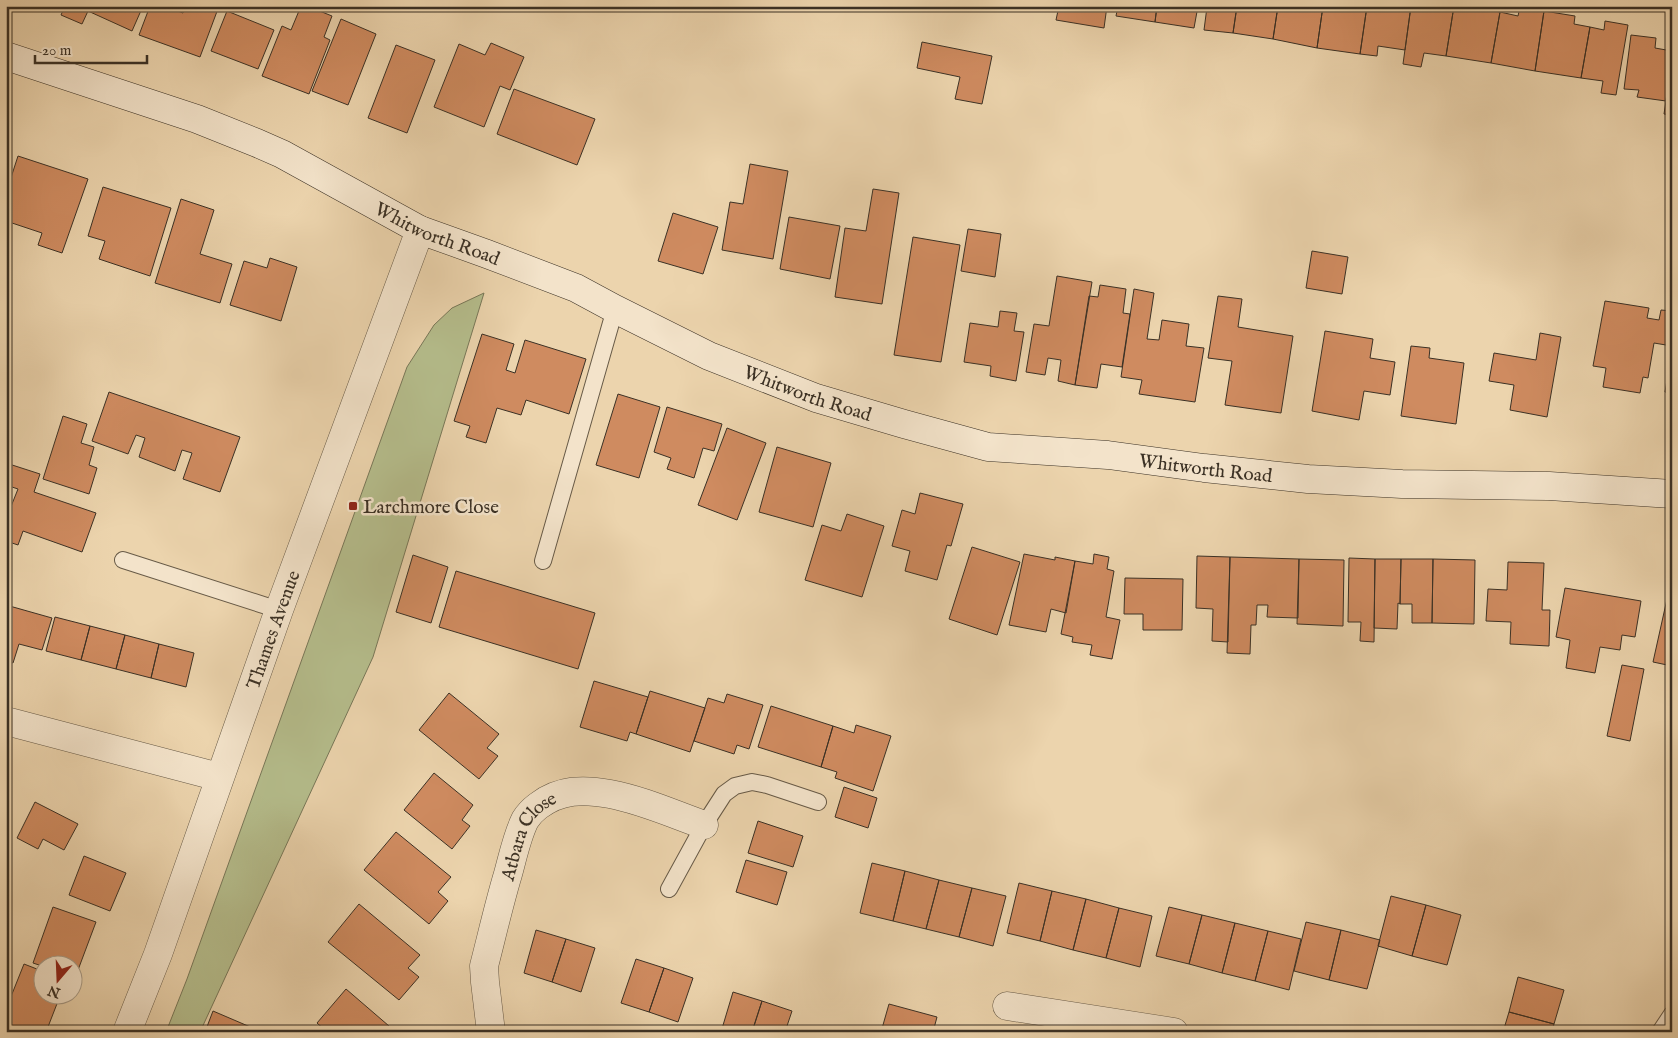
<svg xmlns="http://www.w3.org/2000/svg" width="1678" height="1038" viewBox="0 0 1678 1038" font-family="'IM FELL English',serif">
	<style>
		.green { fill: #b5bd8c; stroke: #787758 }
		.building { fill: #cf8b60; stroke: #3b3125 }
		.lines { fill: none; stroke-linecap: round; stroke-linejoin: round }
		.service-casing { stroke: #675a47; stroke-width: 18 }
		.minor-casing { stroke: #675a47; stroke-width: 29 }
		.tertiary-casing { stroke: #675a47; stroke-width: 29 }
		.secondary-casing { stroke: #3b3125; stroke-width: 29 }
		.service { stroke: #f3e3ca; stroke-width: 16 }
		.minor { stroke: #f3e3ca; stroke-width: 28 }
		.tertiary { stroke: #f3e3ca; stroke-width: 28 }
		.secondary { stroke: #f3e3ca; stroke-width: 28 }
		.poi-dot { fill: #8f2418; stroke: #f3e3ca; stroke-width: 2 }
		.labels { text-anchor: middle; stroke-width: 5; stroke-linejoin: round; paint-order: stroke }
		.street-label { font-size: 19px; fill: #3b3125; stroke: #f3e3ca }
		.poi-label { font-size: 19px; fill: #3b3125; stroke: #f3e3ca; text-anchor: start }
	</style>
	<rect width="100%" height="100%" fill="#ecd4ad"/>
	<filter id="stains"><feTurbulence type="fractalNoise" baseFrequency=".004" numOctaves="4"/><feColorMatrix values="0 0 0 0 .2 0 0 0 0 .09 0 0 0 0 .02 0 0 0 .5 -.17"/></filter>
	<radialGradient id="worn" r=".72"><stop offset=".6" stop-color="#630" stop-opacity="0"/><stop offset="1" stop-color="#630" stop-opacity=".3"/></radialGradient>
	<!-- green -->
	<path class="green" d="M484,293L373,657L200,1032H166L187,979L407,367L434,325L452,308Z"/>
	<!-- building -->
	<path class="building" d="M65,6H143L132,31L88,11L82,24L61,15Z
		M150,6H165L183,13L185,6H219L200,57L139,35Z
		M301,6H307L332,16L324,37L330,40L309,94L262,76L282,26L291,30Z
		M1059,6H1107L1104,28L1056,20Z
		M1118,6H1157L1155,22L1116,16Z
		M1157,6H1198L1194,28L1155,22Z
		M1205,6H1237L1233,33L1204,30L1207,7Z
		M1237,6H1278L1273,39L1233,33Z
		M1278,6H1323L1317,48L1273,39Z
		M1323,6H1367L1360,54L1317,48Z
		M1367,6H1411L1405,50L1378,46L1377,56L1360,54Z
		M1411,6H1454L1446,56L1424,53L1421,67L1403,64Z
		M1454,6H1473V7L1500,12L1491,63L1446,56Z
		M1520,7L1544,11L1535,71L1491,63L1500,12L1518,16Z
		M227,11L274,30L258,69L211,51Z
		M1544,11L1575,16L1574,24L1590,27L1581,78L1535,71Z
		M341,19L376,34L348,105L312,91Z
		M1605,21L1628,25L1616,95L1601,93L1603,81L1581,78L1590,27L1604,30Z
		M1631,35L1656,38L1655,48L1672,51L1666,101L1637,97L1639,90L1624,89Z
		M922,42L992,56L982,104L955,99L960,77L917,68Z
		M491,43L524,57L510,90L500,86L484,127L434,107L459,44L485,55Z
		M396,45L435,60L407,133L368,118Z
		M1672,61V115L1664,114Z
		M514,89L595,119L577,165L497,134Z
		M18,156L88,179L62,253L38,245L42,233L6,221V193Z
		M750,164L788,171L773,259L722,250L730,202L743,204Z
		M103,187L171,208L150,276L99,259L105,241L88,236Z
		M873,189L899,193L882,304L835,297L845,228L866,231Z
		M181,199L214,210L200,254L232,264L220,303L155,283Z
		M673,213L718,227L703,274L658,261Z
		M789,217L840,226L830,279L780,269Z
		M968,229L1001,234L995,277L961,271Z
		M913,237L960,245L941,362L894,355Z
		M1312,251L1348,257L1342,294L1306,288Z
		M270,258L297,267L281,321L230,305L244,261L267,268Z
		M1057,276L1092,282L1075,385L1058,381L1061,360L1048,358L1045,375L1026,372L1034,324L1049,326Z
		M1100,285L1126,289L1123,313L1130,314L1122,367L1101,364L1097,388L1075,385L1089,296L1098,297Z
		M1134,289L1154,293L1147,339L1159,340L1162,320L1189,324L1186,346L1204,348L1195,402L1139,394L1142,380L1121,377Z
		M1218,296L1242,299L1238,327L1293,336L1281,413L1225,405L1232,361L1208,358Z
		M1605,301L1649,308L1647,318L1659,320L1661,310L1672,311V346L1654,343L1648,378L1643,377L1640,393L1603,387L1606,368L1593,366Z
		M1000,311L1017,313L1014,331L1024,332L1016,381L990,376L991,366L964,362L970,323L998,327Z
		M1325,331L1373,339L1370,358L1395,362L1390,395L1364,391L1359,420L1312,411Z
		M1540,333L1561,337L1547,417L1510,410L1514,385L1489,381L1494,353L1536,360Z
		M482,334L514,344L506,370L515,373L525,340L586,359L569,414L526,400L521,415L497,408L486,443L466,437L470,426L454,421Z
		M1411,346L1430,348L1429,358L1464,363L1456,424L1401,416Z
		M1672,349V393L1665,392Z
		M109,392L240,437L220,492L183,479L192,453L182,450L175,471L139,457L145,438L136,435L128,454L92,441Z
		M618,394L660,407L639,478L596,465Z
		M667,407L722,424L714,451L703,448L694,478L667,469L671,458L654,452Z
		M63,416L87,424L81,443L94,447L89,465L97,468L89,494L43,479Z
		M727,428L766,443L737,520L698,505Z
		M777,447L831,463L813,527L759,512Z
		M6,463L40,474L34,492L96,513L82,552L23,531L18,545L6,541V519L18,489L6,485Z
		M920,493L963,504L951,546L947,545L937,580L905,571L910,551L892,546L902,510L915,514Z
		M847,514L884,526L862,597L805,580L822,525L841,531Z
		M972,547L1020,562L997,635L949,619Z
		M1024,554L1055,560V557L1075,561L1066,613L1051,609L1046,632L1009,625Z
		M1094,554L1109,557L1107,569L1114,571L1106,617L1120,620L1112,659L1090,655L1092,645L1072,642L1073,637L1061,634L1075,561L1093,564Z
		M413,555L448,567L431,623L396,612Z
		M1197,556L1230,557L1228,642L1212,641L1213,609L1196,608Z
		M1230,557L1299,559L1298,618L1267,617L1268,605H1257L1256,625H1251L1250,654L1227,653Z
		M1349,558L1375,559L1374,642L1360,641L1361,622H1348Z
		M1299,559L1344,560L1343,626L1297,624Z
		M1375,559H1401L1400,604L1398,603L1397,629L1374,628Z
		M1401,559H1433L1432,623H1412V604H1400Z
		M1433,559L1475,560L1474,624L1432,623Z
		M1508,562L1544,563L1542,610H1550L1549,646L1510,644L1511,622L1486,621L1488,589L1507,590Z
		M456,571L595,613L578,669L439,627Z
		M1125,578L1183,579L1182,630H1143V614H1124Z
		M1565,588L1641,601L1635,637L1622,635L1620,650L1600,647L1595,673L1566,668L1570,640L1556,637Z
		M1669,590L1672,591V666L1653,662Z
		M6,605L52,618L42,650L19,644L13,663L6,661Z
		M55,617L90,626L81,660L46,651Z
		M90,626L125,635L116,669L81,660Z
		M125,635L159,644L151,678L116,669Z
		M159,644L194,653L186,687L151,678Z
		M1622,665L1644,669L1630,741L1607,736Z
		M594,681L648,697L636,734L630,732L627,741L580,727Z
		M650,691L705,708L690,752L636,734Z
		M449,693L499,734L487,748L498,756L479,779L419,730Z
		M727,694L763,705L749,749L737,745L734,754L694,741L708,698L724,703Z
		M771,706L833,726L821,767L758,747Z
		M856,725L891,736L873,791L835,778L837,772L821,767L833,726L854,733Z
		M434,773L473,805L462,820L470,826L452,849L404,810Z
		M844,787L877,798L868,828L835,817Z
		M35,802L78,824L64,850L43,839L38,849L17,838Z
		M758,821L803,836L793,867L748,853Z
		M396,832L451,877L438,892L448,901L429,924L364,870Z
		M84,856L126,873L110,911L69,895Z
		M746,860L787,872L777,905L736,892Z
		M872,863L905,871L893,921L860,913Z
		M905,871L939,880L926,929L893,921Z
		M939,880L972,888L959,937L926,929Z
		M1019,883L1052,891L1040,941L1007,933Z
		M972,888L1006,896L993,946L959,937Z
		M1052,891L1086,899L1073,950L1040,941Z
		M1391,896L1426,905L1412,956L1378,946Z
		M1086,899L1119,908L1106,958L1073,950Z
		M359,904L420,955L408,968L419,977L399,1000L328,942Z
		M1426,905L1461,915L1447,965L1412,956Z
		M53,907L96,922L75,978L72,977V966H42L33,963Z
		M1169,907L1202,915L1189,964L1156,956Z
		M1119,908L1152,916L1140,967L1106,958Z
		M1202,915L1235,923L1222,973L1189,964Z
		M1306,922L1341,930L1329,980L1294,971Z
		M1235,923L1268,931L1255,981L1222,973Z
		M536,930L566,939L552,982L524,973Z
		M1341,930L1380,940L1367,989L1329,980Z
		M1268,931L1301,939L1289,990L1255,981Z
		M566,939L595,948L581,992L552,982Z
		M636,959L664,968L649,1012L621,1003Z
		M24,964L42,971V996H60L46,1032H26L6,1024V1009Z
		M664,968L693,978L678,1022L649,1012Z
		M1518,977L1564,990L1554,1024L1509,1012Z
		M346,989L389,1026L384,1032H327L317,1023Z
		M733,992L762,1001L752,1032H721Z
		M762,1001L792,1011L785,1032H752Z
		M889,1004L937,1017L933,1032H881Z
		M213,1011L255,1029L254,1032H205Z
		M1509,1012L1554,1024L1552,1032H1503Z"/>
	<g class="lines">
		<defs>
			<path id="service" d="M123,560L279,610
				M543,561L615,309
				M669,889L704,825L724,794L735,786L752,782L767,785L818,802
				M1660,1032L1672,1014"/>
			<g id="minor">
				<path d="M6,721L219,777"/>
				<path d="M1007,1006L1174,1032"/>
				<path id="s1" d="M491,1032L485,982L484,966C492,935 499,904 508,874C513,856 517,836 525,820C528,815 534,809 538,806C560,789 584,789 610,794C642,800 673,814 704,825"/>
			</g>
			<g id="tertiary">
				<path id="s2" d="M127,1032L158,954L279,610L420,230"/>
			</g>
			<g id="secondary">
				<path id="s3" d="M6,56L197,119L257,143L282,154L420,230L487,254L576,288L615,309L709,356L816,398L904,424L988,447L1108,455L1204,468L1308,479L1402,484L1549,486L1672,494"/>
			</g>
		</defs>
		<!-- service casing -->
		<use href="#service" class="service-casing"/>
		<!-- minor casing -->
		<use href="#minor" class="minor-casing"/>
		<!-- tertiary casing -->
		<use href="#tertiary" class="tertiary-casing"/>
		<!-- secondary casing -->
		<use href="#secondary" class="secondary-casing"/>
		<!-- service -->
		<use href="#service" class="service"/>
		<!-- minor -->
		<use href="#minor" class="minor"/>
		<!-- tertiary -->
		<use href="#tertiary" class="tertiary"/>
		<!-- secondary -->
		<use href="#secondary" class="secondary"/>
	</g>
	<!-- markers -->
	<rect class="poi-dot" x="348" y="501" width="10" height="10" rx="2.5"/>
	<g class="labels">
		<!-- street labels -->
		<g class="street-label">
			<text dy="7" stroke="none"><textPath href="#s3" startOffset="468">Whitworth Road</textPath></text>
			<text dy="7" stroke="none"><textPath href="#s3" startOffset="872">Whitworth Road</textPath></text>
			<text dy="7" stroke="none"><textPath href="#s3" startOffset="1279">Whitworth Road</textPath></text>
			<text dy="7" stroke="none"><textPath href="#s2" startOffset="428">Thames Avenue</textPath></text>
			<text dy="7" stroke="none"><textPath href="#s1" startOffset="206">Atbara Close</textPath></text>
		</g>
		<!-- poi labels -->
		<g class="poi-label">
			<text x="363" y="513">Larchmore Close</text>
		</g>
	</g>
	<!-- margin -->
	<rect width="1678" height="1038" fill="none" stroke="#ecd4ad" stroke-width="25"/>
	<rect x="8" y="8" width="1663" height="1023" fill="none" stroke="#3b3125" stroke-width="2.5"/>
	<rect x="12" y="12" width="1653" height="1013" fill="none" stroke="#3b3125"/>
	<!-- north arrow -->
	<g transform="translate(58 980) rotate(199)"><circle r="24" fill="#f3e3ca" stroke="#a99c88"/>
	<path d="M0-4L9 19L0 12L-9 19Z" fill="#8f2418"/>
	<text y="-8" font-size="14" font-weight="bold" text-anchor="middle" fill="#3b3125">N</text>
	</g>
	<!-- scale -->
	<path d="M35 55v8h112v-8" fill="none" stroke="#3b3125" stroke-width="2.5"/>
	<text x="42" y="55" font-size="15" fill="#3b3125" stroke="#f3e3ca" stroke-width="4" paint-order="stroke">20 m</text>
	<rect width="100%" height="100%" filter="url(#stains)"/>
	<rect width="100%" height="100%" fill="url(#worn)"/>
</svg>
